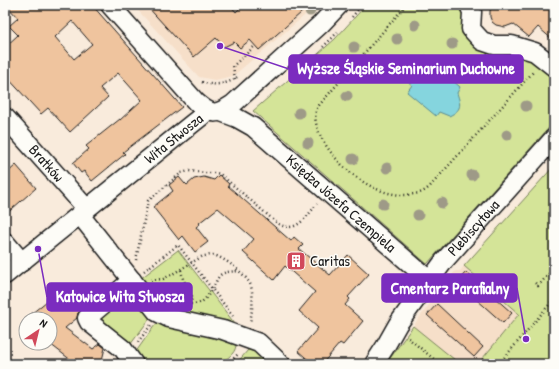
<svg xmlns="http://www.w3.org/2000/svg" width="559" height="369" viewBox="0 0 559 369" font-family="'Patrick Hand',sans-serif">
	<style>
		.built { fill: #f6dfc9 }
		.green { fill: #d4e498; stroke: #78805a }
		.water { fill: #85d5de; stroke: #5b8b90 }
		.building { fill: #efc49e; stroke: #1c1c1c; fill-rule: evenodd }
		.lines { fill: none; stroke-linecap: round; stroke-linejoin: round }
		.minor-casing { stroke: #1c1c1c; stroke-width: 21 }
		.path { stroke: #1c1c1c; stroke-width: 2.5; stroke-dasharray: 1 3; stroke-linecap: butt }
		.minor { stroke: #fdfcf7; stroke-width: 18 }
		.tree { fill: #9e9a87 }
		.labels { text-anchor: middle; stroke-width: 3; stroke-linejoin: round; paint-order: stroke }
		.street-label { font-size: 15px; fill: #1c1c1c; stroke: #fdfcf7 }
		.poi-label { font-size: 15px; fill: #1c1c1c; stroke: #fdfcf7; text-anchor: start }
		.leader { fill: none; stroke: #7b2cbf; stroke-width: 1.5 }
		.callout-dot { fill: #7b2cbf; stroke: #fdfcf7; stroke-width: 1.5 }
		.callout { fill: #7b2cbf; stroke: #7b2cbf; stroke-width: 1.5 }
		.callout-label { font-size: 16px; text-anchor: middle; font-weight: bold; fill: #fff }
	</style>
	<rect width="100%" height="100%" fill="#f9ebdc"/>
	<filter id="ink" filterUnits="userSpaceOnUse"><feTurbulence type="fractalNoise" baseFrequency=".025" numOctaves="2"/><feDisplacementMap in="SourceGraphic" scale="8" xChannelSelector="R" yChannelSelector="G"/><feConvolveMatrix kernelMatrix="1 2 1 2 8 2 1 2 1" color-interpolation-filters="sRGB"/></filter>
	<g filter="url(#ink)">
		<!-- built -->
		<path class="built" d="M133,5H314L304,16L233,76L215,80L199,77Z
			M464,266L519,314L478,364H460L413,326L455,271H460Z"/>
		<!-- green -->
		<path class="green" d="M366,5H463L466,21L520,53L554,77V122L427,264L253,111L335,39Z
			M554,166V364H478L519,314L464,266Z
			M178,250L242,333L171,316L136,282Z
			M128,287L149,314L150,317L148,321L130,345L95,322Z
			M159,323H163L235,341C239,352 227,358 220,364H137L135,353L155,325Z
			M413,326L460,364H386Z
			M251,348L254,349L270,364H236L248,350Z"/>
		<!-- water -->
		<path class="water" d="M433,63L460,87L457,93C461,105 462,110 449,116L439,112L436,116L407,92L412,85L407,81L408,73L411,68L418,64H423L427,69Z"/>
		<!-- building -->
		<path class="building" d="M6,5H92L182,107L123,152L125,154L92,181L84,171L81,173L73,163L89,149L86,146L120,119V120L142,100L118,73L100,88L108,97L70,132L48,108L41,114L5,75V47L18,35L9,26L18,18ZM72,21L92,44L74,59L55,37Z
			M146,5H230L236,12L243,5H310L259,50L250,40L240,48L234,42L224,47L216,38L194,57L187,49H186Z
			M492,5H554V41L538,27L529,37L513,24L505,27L496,25L492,22L490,17V11Z
			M16,165L36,188L5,215V175Z
			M219,175L229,184L228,186L291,241L294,237L303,245L299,249L330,275L348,255L369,274L348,297L350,299L345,305L363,321L343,345L340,343L322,364H313L298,351L318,328L299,311L315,292L285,266L274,280L243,252L254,239L218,208L199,223L200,224L196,227L208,242L195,252L183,236L179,240L153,207L173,191L169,185L179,177L185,184V183L187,185L194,179L204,177L214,180Z
			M466,272L512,313L503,323L457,282Z
			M64,287L82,309L78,313L77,318L65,328L93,349L100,344L105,348L101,364H76L50,344V319H25Z
			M437,304L483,347L474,357L427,315Z"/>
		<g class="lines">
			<defs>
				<g id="minor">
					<path d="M110,5L196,102C212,116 216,115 233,104L321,24L339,5"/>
					<path d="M469,5L472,12L471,29L482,41L494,45H512L535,52L554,67"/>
					<path id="s1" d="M221,112L237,118L253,127L429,280"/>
					<path id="s2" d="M5,117L87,209"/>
					<path d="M80,215L157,312L169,318L223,330L259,343L281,364"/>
					<path d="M5,242L22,262"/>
					<path id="s3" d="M5,275L193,123L202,116L206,111"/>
					<path d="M132,280L87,318L89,322L123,349L134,364"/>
					<path id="s4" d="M374,364L385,347L398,324L444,261L554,138"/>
				</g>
			</defs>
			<!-- minor casing -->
			<use href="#minor" class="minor-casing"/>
			<!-- path -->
			<path class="path" d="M406,5L321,103C319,105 317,108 316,111C314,119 317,128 320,135C335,165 371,196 406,195C412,194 419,194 424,191C428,189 431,185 433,183L534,71
				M352,17L362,5
				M323,47L338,32
				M235,79L233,66L255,46
				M202,82C213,86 227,85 237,77
				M136,260L148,201L181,173L189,171L206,173H216L220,174L277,223C296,235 306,217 317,204
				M181,270L183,279L192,296V299L189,304
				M144,271L178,245L233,316
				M151,280L163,279L169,276L203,256C206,256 209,255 213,255C224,257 247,275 251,286C254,298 252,311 250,323
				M535,283L538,286L554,268
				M187,304C191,304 195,304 199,303C206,301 211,290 215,284C217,280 218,276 222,274C227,271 232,272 238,271
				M408,338L440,364
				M138,342L151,325
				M228,364L239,353
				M499,364L554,299"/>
			<!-- minor -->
			<use href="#minor" class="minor"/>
		</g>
		<!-- trees -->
		<g class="tree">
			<circle cx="310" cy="11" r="5.5"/>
			<circle cx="415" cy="25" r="5.5"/>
			<circle cx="397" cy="39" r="5.5"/>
			<circle cx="452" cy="44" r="5.5"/>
			<circle cx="354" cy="47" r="5.5"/>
			<circle cx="347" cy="96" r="5.5"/>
			<circle cx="526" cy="106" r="5.5"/>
			<circle cx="299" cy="113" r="5.5"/>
			<circle cx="507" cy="135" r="5.5"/>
			<circle cx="308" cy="143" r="5.5"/>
			<circle cx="353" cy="159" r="5.5"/>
			<circle cx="387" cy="168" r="5.5"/>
			<circle cx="472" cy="175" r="5.5"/>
			<circle cx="442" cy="203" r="5.5"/>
			<circle cx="383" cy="204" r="5.5"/>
			<circle cx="418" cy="215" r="5.5"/>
		</g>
	</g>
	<!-- icons -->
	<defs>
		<symbol id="building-square" viewBox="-11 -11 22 22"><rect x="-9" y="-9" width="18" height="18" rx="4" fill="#d1495b" stroke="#fdfcf7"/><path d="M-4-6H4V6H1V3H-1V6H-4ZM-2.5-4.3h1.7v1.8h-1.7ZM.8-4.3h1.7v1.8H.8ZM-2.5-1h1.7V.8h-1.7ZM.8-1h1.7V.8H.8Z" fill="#fff"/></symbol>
	</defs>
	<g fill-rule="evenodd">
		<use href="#building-square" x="285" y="250" width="22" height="22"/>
	</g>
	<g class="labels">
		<!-- street labels -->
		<g class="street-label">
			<text dy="5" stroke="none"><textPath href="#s3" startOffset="217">Wita Stwosza</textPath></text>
			<text dy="5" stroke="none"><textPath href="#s2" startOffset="62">Bratków</textPath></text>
			<text dy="5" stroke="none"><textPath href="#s1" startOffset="152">Księdza Józefa Czempiela</textPath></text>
			<text dy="5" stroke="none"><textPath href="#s4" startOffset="169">Plebiscytowa</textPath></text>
		</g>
		<!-- poi labels -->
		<g class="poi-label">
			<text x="310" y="266">Caritas</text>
		</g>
	</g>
	<!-- callouts -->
	<path class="leader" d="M220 46L289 69M526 339L517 288M38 249L47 297"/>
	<g class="callout-dot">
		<circle cx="220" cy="46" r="4"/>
		<circle cx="526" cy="339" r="4"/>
		<circle cx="38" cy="249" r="4"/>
	</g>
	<g class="callout">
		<rect x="289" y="55" width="234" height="28" rx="4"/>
		<rect x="382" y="274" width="135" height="28" rx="4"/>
		<rect x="47" y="283" width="145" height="28" rx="4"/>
	</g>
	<g class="callout-label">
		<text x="406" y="74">Wyższe Śląskie Seminarium Duchowne</text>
		<text x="450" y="294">Cmentarz Parafialny</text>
		<text x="120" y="302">Katowice Wita Stwosza</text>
	</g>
	<!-- margin -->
	<rect width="559" height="369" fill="none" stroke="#fdfcf7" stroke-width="20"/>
	<rect x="10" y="10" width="539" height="349" fill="none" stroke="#1c1c1c" stroke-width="1.5" filter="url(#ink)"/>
	<!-- north arrow -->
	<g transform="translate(38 331) rotate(35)"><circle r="19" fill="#fdfcf7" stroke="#a3a29f"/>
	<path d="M0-3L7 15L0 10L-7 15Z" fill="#d1495b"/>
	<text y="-6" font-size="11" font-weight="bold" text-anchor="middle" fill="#1c1c1c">N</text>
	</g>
</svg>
